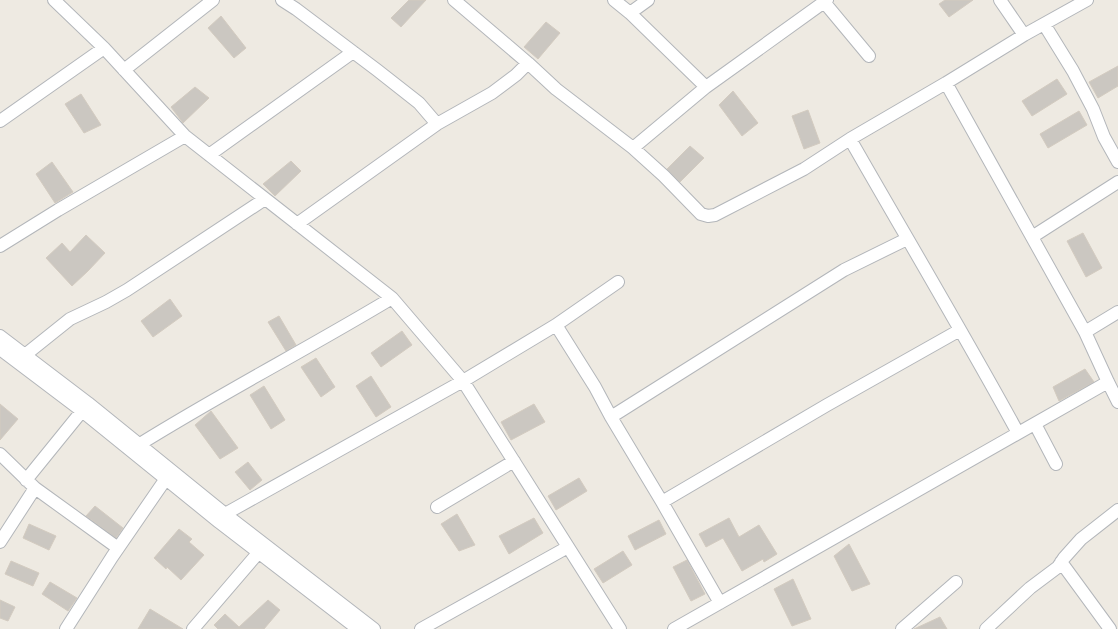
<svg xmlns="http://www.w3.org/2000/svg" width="1118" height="629" viewBox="0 0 1118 629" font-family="'Source Sans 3',sans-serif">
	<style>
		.building { fill: #cbc7c1; stroke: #d3cbc0 }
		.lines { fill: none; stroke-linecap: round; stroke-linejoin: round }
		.minor-casing { stroke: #b3b6ba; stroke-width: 14 }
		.minor { stroke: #fff; stroke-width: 12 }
	</style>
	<rect width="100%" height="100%" fill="#eeeae2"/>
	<!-- building -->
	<path class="building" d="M409,0H426L401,27L391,18Z
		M945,0H973L949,17L939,4Z
		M221,16L246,48L234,58L208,28Z
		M546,22L560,33L538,59L524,47Z
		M1118,66V86L1098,98L1089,82Z
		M1057,79L1067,94L1032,116L1022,101Z
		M195,87L209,98L183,123L171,107Z
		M733,91L758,123L742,136L719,105Z
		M81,94L101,125L84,133L65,104Z
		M808,110L820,143L804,149L792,116Z
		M1079,111L1087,125L1048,148L1040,134Z
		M690,146L704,158L680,182L667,169Z
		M291,161L301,171L275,196L263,184Z
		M52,162L73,192L55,203L36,174Z
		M1083,233L1102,268L1086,277L1067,241Z
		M86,235L105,253L88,271L72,286L46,258L62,243L70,252Z
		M170,299L182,316L153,337L141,321Z
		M279,316L296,345L286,351L268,322Z
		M402,331L412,345L381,367L371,353Z
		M316,358L335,387L321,397L301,367Z
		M1085,369L1094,382L1059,401L1053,387Z
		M371,376L391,407L376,417L356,386Z
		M264,386L285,420L271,429L250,395Z
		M0,404L18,419L0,440Z
		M534,404L545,422L511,440L501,422Z
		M211,411L238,448L220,459L195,425Z
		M248,462L262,480L250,490L235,472Z
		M579,478L587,491L556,510L548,496Z
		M95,506L123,528L116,538L86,516Z
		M457,514L475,545L459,551L441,524Z
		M534,518L543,533L509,554L499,536Z
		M729,518L739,537L759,525L777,554L764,562L763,559L742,571L723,538L706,547L699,534Z
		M659,520L666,534L635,550L628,536Z
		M29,524L56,536L49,550L23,538Z
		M179,529L192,539L189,542L204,555L181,580L167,567L166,569L154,558Z
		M849,544L870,584L852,591L834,556Z
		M623,551L632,565L603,583L594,569Z
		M687,560L705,594L691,601L673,567Z
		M11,561L39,573L33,586L5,574Z
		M793,579L811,619L792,626L774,589Z
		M50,582L77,598L68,611L42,594Z
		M0,600L15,607L8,621L0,618Z
		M268,600L280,610L264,629H218L214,625L225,614L239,627Z
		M150,609L183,629H138Z
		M940,617L947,629H914Z"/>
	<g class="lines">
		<defs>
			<path id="minor" d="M54,0L104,48L185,136L392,298L463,381L620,629
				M282,0L296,9L377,70L419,103L437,124
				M454,0L528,63L556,89L633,148L664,176L701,214L708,216L715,215L804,169L850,139L946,83L1024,35L1087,0
				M614,0L630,13L706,87
				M1000,0L1024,35
				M824,2L869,56
				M630,13L648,0
				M1044,24L1073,71L1093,109L1104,137L1118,162
				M124,70L213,0
				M946,83L1085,332L1108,382L1118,402
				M0,121L104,48
				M850,139C906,237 964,334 1018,433
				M633,148L706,87L827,0
				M209,155L353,52
				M297,224L437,124L492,93L516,75L528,63
				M1032,237L1118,182
				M0,246L58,210L185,136
				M556,325L595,387L611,417L662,502L720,603
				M1085,332L1118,312
				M0,336L88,403L225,514L374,629
				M0,349L82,411L219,522L358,629
				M25,355L70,319L106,302L127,290L265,199
				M611,417L844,270L907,239
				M1035,424L1056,464
				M140,444C222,393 309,348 392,298
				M0,454L35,488L118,548
				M26,480L82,411
				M662,502L827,405L960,330
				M437,507L514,461
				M225,514L463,381L556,325L618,282
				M0,542L35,488
				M1061,562L1110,629
				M66,629L112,557L165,480
				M193,629L259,552
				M421,629L568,547
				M674,629L1108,382
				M902,629L956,582
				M986,629L1030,588L1058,567L1064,558L1081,539L1118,510"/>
		</defs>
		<!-- minor casing -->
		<use href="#minor" class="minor-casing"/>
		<!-- minor -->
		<use href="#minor" class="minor"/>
	</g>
</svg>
